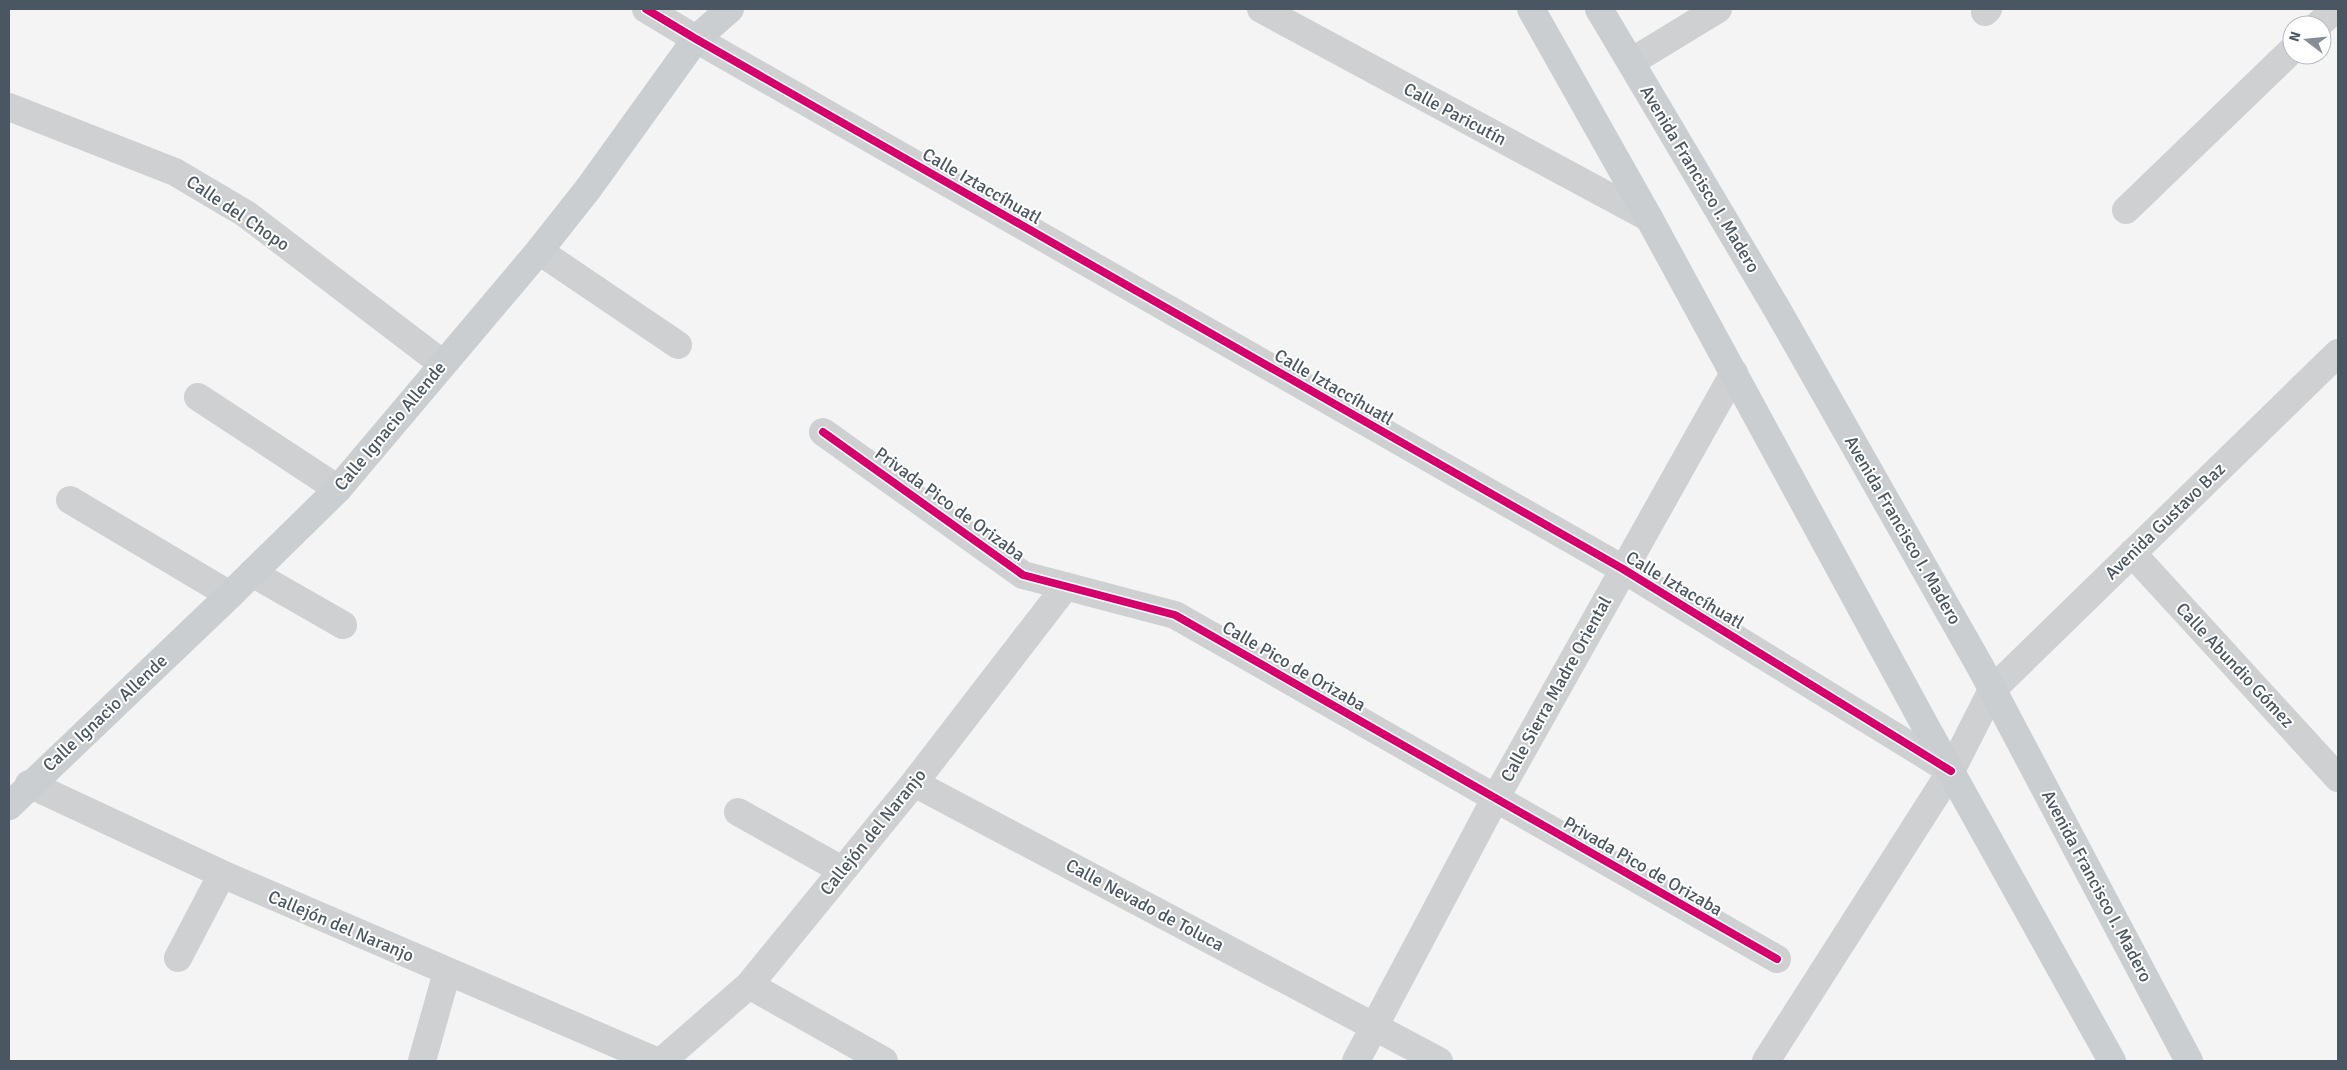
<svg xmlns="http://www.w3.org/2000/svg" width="2347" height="1070" viewBox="0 0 2347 1070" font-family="Signika,sans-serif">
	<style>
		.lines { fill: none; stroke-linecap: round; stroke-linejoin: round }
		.minor { stroke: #ced0d2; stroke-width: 28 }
		.major { stroke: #caced1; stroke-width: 28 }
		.cycleway-casing { stroke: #fff; stroke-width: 11 }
		.cycleway { stroke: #d6006c; stroke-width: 8 }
		.labels { text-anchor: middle; stroke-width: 4; stroke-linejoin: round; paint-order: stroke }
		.street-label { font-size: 18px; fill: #4a5661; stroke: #fff }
	</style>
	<rect width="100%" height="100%" fill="#f4f4f4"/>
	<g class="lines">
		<!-- minor -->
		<path class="minor" d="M646,9L696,39L1623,569L1951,771
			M1261,9L1649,218
			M1985,12L1988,9
			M2318,25L2335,9
			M1631,62L1718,9
			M9,107L175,172L246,214L443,364
			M2126,210L2292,50
			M539,251L678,345
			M198,397L338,489
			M823,432L1023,575L1175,615L1777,959
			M70,500L230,595
			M2132,553L2338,778
			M252,573L343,625
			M914,783L1439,1061
			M29,784L222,874L656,1061
			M738,812L842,870
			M178,958L222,874
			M749,985L884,1061
			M422,1061L447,972
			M662,1061L749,985L914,783L1066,586
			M1356,1061L1495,799L1734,373
			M1766,1061L1951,771L1992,690L2338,353"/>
		<!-- major -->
		<path class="major" d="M1531,9L1649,218L1927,729L2112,1061
			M1599,9L1777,309L1981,668L2189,1061
			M9,806L230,595L338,489L539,251L588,189L696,39L730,9"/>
		<defs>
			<path id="cycleway" d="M646,9L696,39L1623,569L1951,771
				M823,432L1023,575L1175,615L1777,959"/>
		</defs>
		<!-- cycleway casing -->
		<use href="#cycleway" class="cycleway-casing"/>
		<!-- cycleway -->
		<use href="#cycleway" class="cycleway"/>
	</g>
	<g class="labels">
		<!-- street labels -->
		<g class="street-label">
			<text transform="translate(1455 114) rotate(28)" y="6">Calle Paricutín</text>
			<text transform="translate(1700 179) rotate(59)" y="6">Avenida Francisco I. Madero</text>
			<text transform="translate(982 186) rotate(30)" y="6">Calle Iztaccíhuatl</text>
			<text transform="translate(238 213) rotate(34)" y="6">Calle del Chopo</text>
			<text transform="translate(1334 387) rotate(30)" y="6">Calle Iztaccíhuatl</text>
			<text transform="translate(390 426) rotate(-50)" y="6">Calle Ignacio Allende</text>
			<text transform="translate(950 504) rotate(36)" y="6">Privada Pico de Orizaba</text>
			<text transform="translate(2165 521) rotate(-44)" y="6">Avenida Gustavo Baz</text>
			<text transform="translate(1903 530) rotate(60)" y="6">Avenida Francisco I. Madero</text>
			<text transform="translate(1685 590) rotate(31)" y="6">Calle Iztaccíhuatl</text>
			<text transform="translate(2235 665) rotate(47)" y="6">Calle Abundio Gómez</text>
			<text transform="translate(1294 666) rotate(30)" y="6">Calle Pico de Orizaba</text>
			<text transform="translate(1556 689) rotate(-61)" y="6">Calle Sierra Madre Oriental</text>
			<text transform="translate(105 713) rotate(-43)" y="6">Calle Ignacio Allende</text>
			<text transform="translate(873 832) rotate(-51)" y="6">Callejón del Naranjo</text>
			<text transform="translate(1643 866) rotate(30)" y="6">Privada Pico de Orizaba</text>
			<text transform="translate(2097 886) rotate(62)" y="6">Avenida Francisco I. Madero</text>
			<text transform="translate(1145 905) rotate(28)" y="6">Calle Nevado de Toluca</text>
			<text transform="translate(341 926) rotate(23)" y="6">Callejón del Naranjo</text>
		</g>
	</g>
	<!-- border -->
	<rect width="2347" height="1070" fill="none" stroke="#4a5661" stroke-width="20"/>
	<!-- north arrow -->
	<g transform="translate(2307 40) rotate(286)"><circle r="24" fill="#ffffff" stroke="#b7bbc0"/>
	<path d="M0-4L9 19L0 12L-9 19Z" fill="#868d94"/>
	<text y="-8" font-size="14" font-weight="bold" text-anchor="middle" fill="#4a5661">N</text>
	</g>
</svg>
